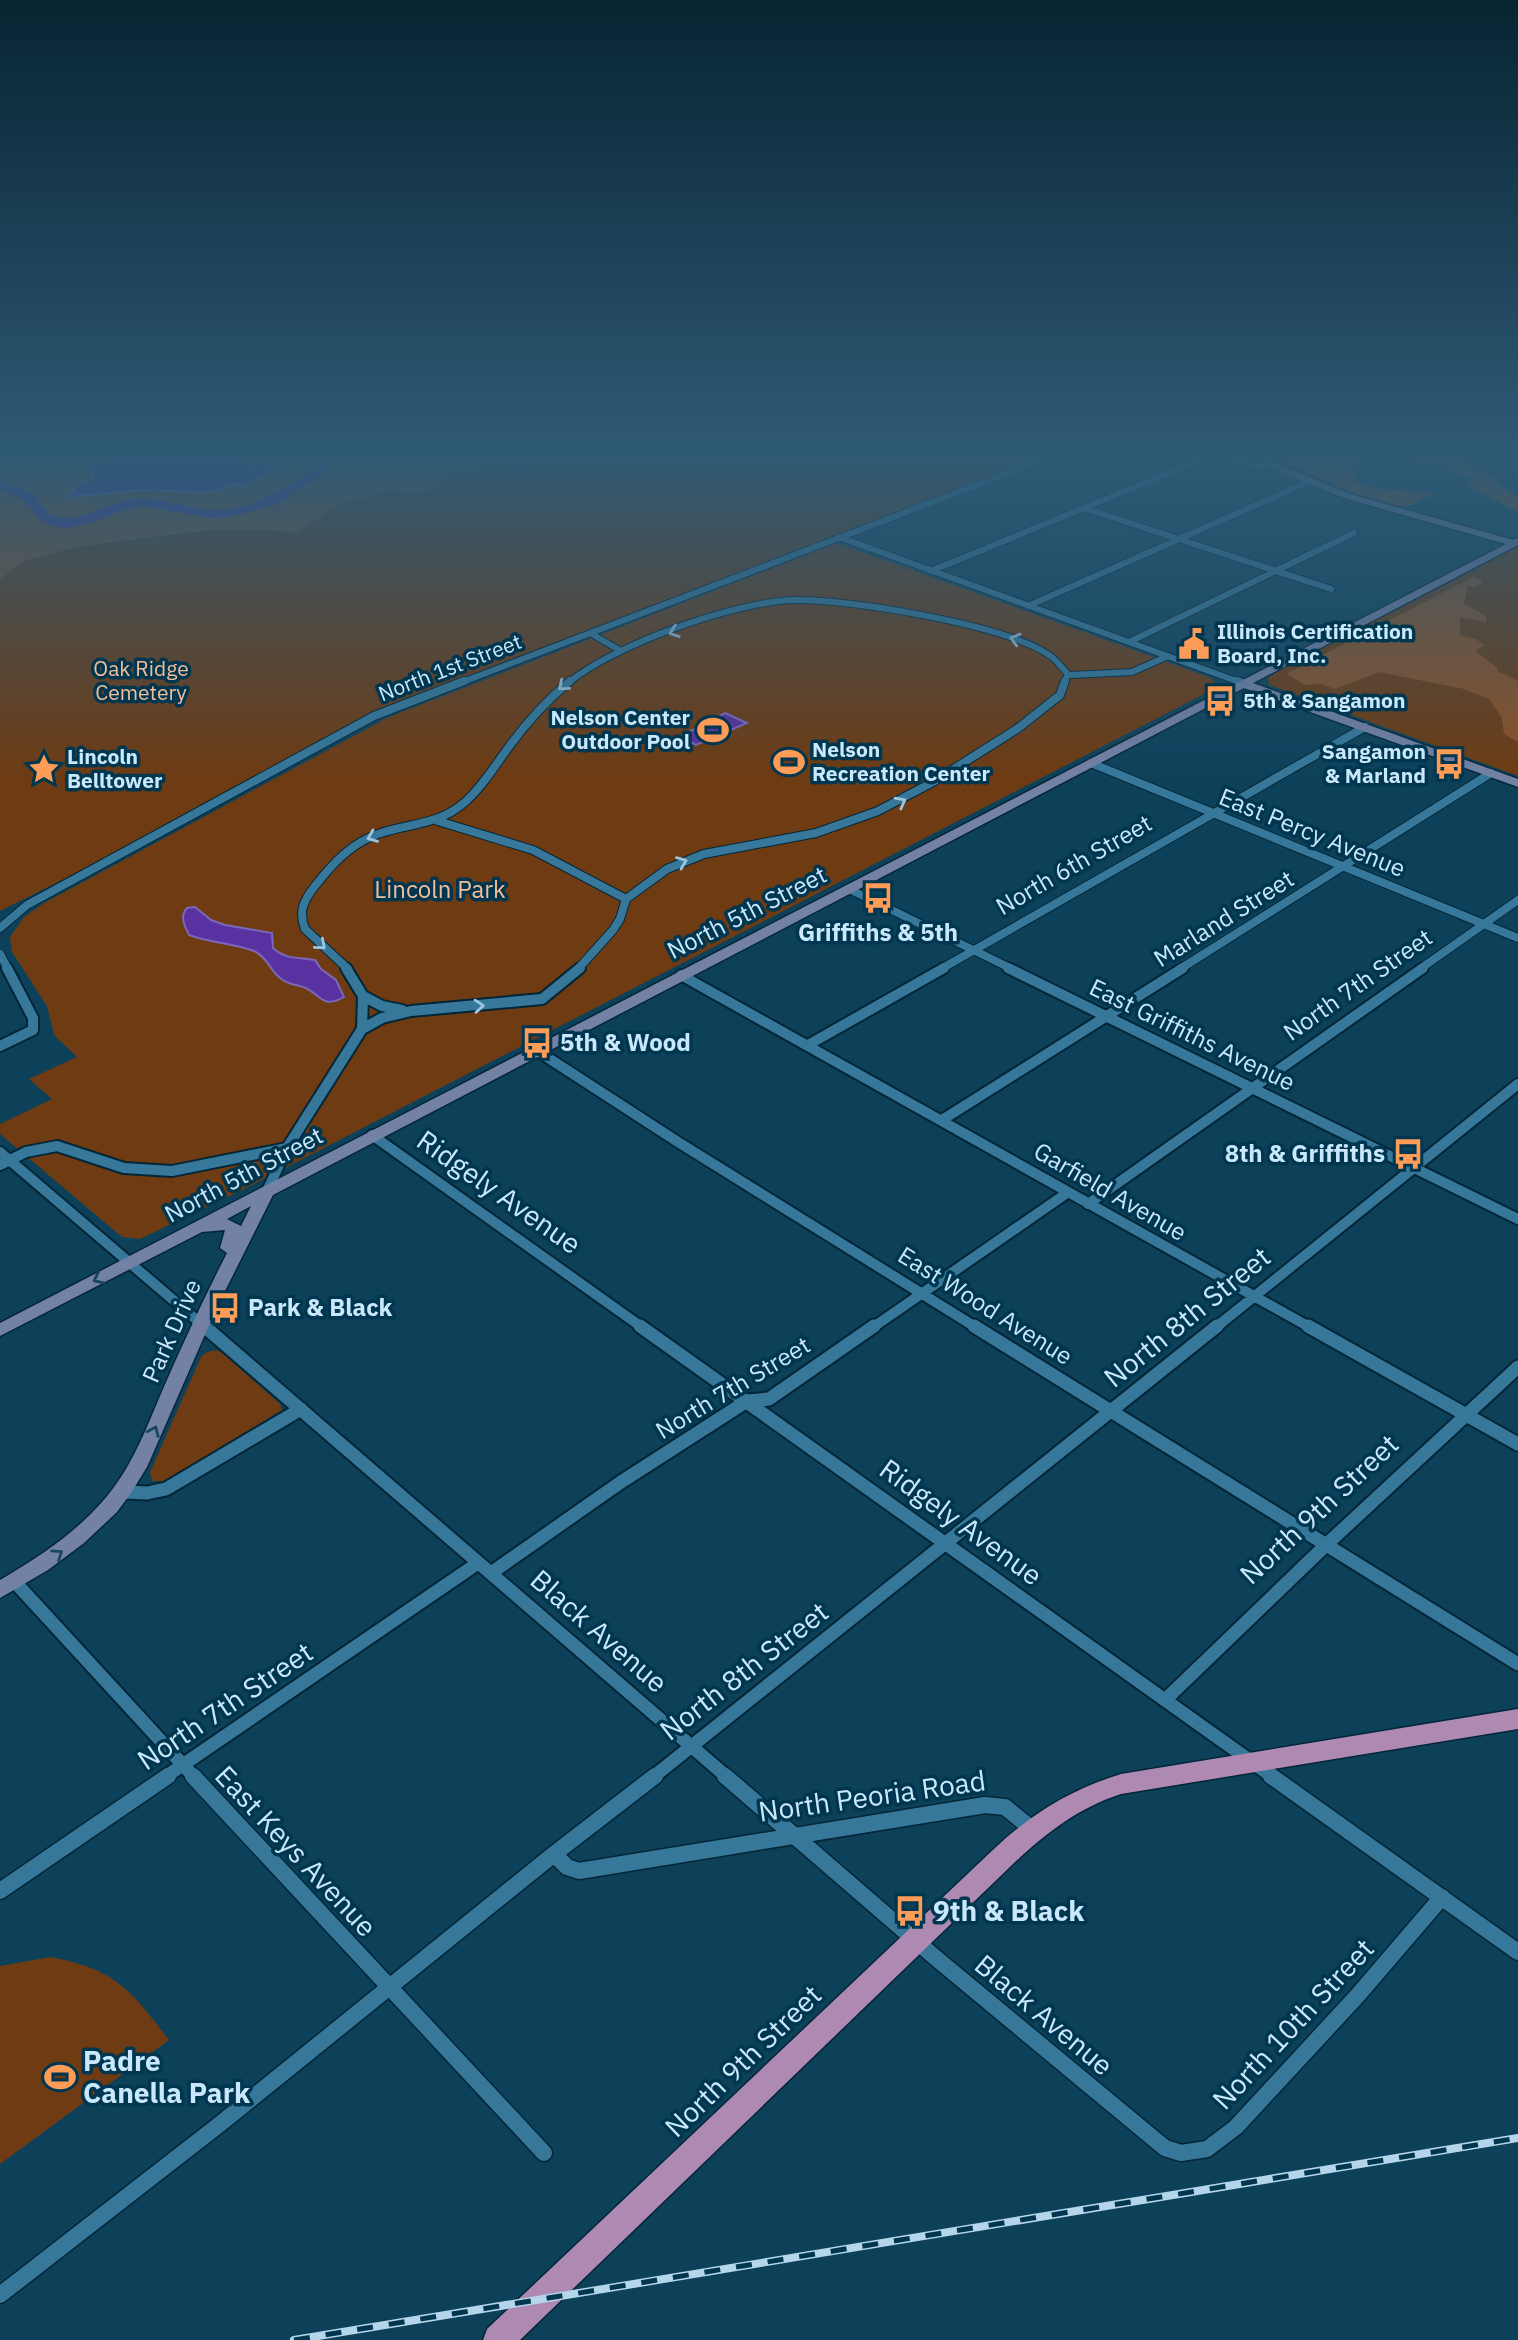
<svg xmlns="http://www.w3.org/2000/svg" width="1518" height="2340" viewBox="0 0 1518 2340" font-family="'IBM Plex Sans',sans-serif">
	<style>
		.green { fill: #6e3b12 }
		.forest { fill: #8e5123 }
		.water { fill: #5931a0; stroke: #7b68bb; stroke-width: 2 }
		.lines { fill: none; stroke-linecap: round; stroke-linejoin: round }
		.river { fill: #5931a0; fill-rule: evenodd }
		.street-far4-casing { stroke: #032637; stroke-width: 8 }
		.street-far3-casing { stroke: #032637; stroke-width: 10 }
		.street-far2-casing { stroke: #032637; stroke-width: 14 }
		.street-far1-casing { stroke: #032637; stroke-width: 17 }
		.street-casing { stroke: #032637; stroke-width: 19 }
		.secondary-casing { stroke: #032637; stroke-width: 3 }
		.primary-casing { stroke: #032637; stroke-width: 3 }
		.street-far4 { stroke: #37789a; stroke-width: 6 }
		.street-far3 { stroke: #37789a; stroke-width: 8 }
		.street-far2 { stroke: #37789a; stroke-width: 10 }
		.street-far1 { stroke: #37789a; stroke-width: 13 }
		.street { stroke: #37789a; stroke-width: 16 }
		.secondary { fill: #7381a5; fill-rule: evenodd }
		.primary { fill: #ae89b1; fill-rule: evenodd }
		.rail-casing { stroke: #b5d6ea; stroke-width: 8 }
		.rail { stroke: #00364f; stroke-width: 5; stroke-dasharray: 16; stroke-linecap: butt }
		.oneway { stroke: #9dc6de }
		.oneway2 { stroke: #174560 }
		.labels { text-anchor: middle; stroke-width: 7; stroke-linejoin: round; paint-order: stroke }
		.far-poi-label { font-size: 21px; font-weight: bold; fill: #c9e8fb; stroke: #00364f; text-anchor: start }
		.far-street-label { font-size: 21px; fill: #c9e8fb; stroke: #00364f }
		.far-park-label { font-size: 21px; fill: #f4bd99; stroke: #00364f }
		.street-label { font-size: 24px; fill: #c9e8fb; stroke: #00364f }
		.park-label { font-size: 24px; fill: #f4bd99; stroke: #00364f }
		.poi-label { font-size: 24px; font-weight: bold; fill: #c9e8fb; stroke: #00364f; text-anchor: start }
		.near-street-label { font-size: 28px; fill: #c9e8fb; stroke: #00364f }
		.near-poi-label { font-size: 28px; font-weight: bold; fill: #c9e8fb; stroke: #00364f; text-anchor: start }
	</style>
	<rect width="100%" height="100%" fill="#0d415a"/>
	<!-- green -->
	<path class="green" d="M556,454H1045L378,712L108,857L0,911V487L105,544L221,529L298,532L342,504L390,490L417,494L445,484L447,472L521,465Z
		M837,543L1211,678L1216,685L1212,690L248,1187L140,1239L122,1237L0,1134V1124L52,1099L29,1079L77,1057L54,1035L47,1006L12,952L10,937L24,917L44,903L389,717Z
		M1518,545V776L1269,685L1268,678L1279,670Z
		M214,1350L221,1352L280,1404L282,1410L165,1481H152L150,1472L201,1357L205,1353Z
		M50,1957C115,1969 130,1989 169,2040L0,2164V1966Z"/>
	<!-- forest -->
	<path class="forest" d="M0,454H556L521,465L447,472L445,484L417,494L390,490L342,504L298,532L221,529L76,547L24,561L0,579Z
		M1274,454H1465L1460,457C1470,467 1483,471 1495,479C1503,486 1508,492 1518,497V512L1466,486L1473,480C1442,468 1386,446 1355,462L1351,472L1358,478L1356,483L1381,489L1436,493C1427,497 1415,505 1406,506C1381,510 1297,468 1274,454Z
		M1473,577L1483,582L1476,587L1468,586L1464,604L1486,616V622L1460,617V635L1476,639L1484,645L1475,651L1498,668L1497,671L1518,681V742L1504,734L1502,718L1489,699L1464,689L1379,672L1335,689L1321,684L1306,685L1286,674Z"/>
	<!-- water -->
	<path class="water" d="M126,459H229L281,465L250,484L240,487V483L224,486L222,490L205,492L143,490L68,497L79,485L93,479V471L87,470L92,464Z
		M725,713L747,723L696,745L679,737Z
		M195,907L211,920L225,925L272,933L273,948C286,960 299,957 315,960L321,969L336,980L344,997C320,1011 319,990 300,986C292,984 287,984 280,978C270,970 267,957 254,951C233,943 210,943 189,935C185,926 179,917 187,908Z"/>
	<g class="lines">
		<!-- river -->
		<path class="river" d="M337,454H352L275,505L230,517L211,518L142,506C116,508 77,535 53,526C33,518 34,508 20,498C15,494 6,492 0,490V481C9,483 23,487 30,492C41,501 45,517 62,518C87,520 109,501 134,499C160,496 186,509 213,510C260,511 299,478 337,454Z"/>
		<defs>
			<path id="street-far4" d="M1216,454L1260,467L1273,464
				M1084,508L1331,589
				M839,537L1242,683
				M931,571L1215,454
				M1028,606L1310,481
				M590,633L621,651
				M1129,642L1354,533
				M1070,675L1132,672L1168,656
				M460,683L1058,454
				M568,683C614,645 735,601 795,600C850,599 1006,625 1049,655C1056,659 1062,668 1068,674L1064,683"/>
			<path id="street-far3" d="M1237,681L1244,684
				M1091,763L1518,938
				M438,821L533,850L626,899
				M849,889L1012,969
				M0,928L27,905L374,716L464,681
				M0,954L8,969
				M348,969L305,929C298,911 304,900 315,886C333,863 352,842 381,833C411,823 439,825 465,802C482,787 494,767 508,748C526,723 546,701 570,681
				M578,969L613,930L620,919L626,899L667,869L704,854L816,833L878,811L933,782L1017,729L1060,695L1065,681
				M941,969L1365,727
				M1180,969L1491,773
				M1420,969L1518,900"/>
			<path id="street-far2" d="M346,968L363,996L362,1029
				M1008,968L1518,1219
				M681,975L1311,1328
				M363,996L382,1006L402,1010
				M362,1029L382,1018L411,1011L542,999L580,968
				M808,1045L944,968
				M0,1046L33,1030V1018L7,968
				M536,1050L678,1142L977,1328
				M942,1120L1183,968
				M372,1135L643,1328
				M0,1152L206,1328
				M0,1165L26,1152L57,1146L124,1168L172,1171L287,1148
				M267,1191L287,1148L362,1029
				M1088,1204L1423,968
				M872,1328L1067,1193
				M1215,1328L1518,1084"/>
			<path id="street-far1" d="M204,1326L727,1777
				M640,1326L1273,1777
				M974,1326L1518,1664
				M1308,1326L1518,1444
				M124,1492L147,1493L166,1489L301,1409
				M491,1573L621,1482L747,1401L769,1399L874,1326
				M14,1581L194,1777
				M1166,1699L1327,1544L1518,1367
				M165,1777L478,1563
				M653,1777L1217,1326"/>
			<path id="street" d="M193,1776L544,2153
				M725,1776L937,1959L1165,2148L1181,2153L1207,2149L1236,2127L1358,1995L1442,1897
				M1271,1776L1518,1952
				M554,1854L567,1867L579,1871L985,1805L1005,1807L1032,1829
				M0,1891L168,1776
				M0,2295L220,2124L554,1854L655,1776"/>
			<path id="secondary" d="M1250,454H1261L1287,468L1350,494L1513,540L1518,538V545L1253,683L1518,779V787L1244,688L273,1195L217,1307L147,1467L131,1493L117,1512L84,1543L48,1570L0,1598V1580C37,1558 73,1535 102,1502C131,1470 146,1429 163,1389C183,1343 204,1298 227,1253L220,1248L225,1230L202,1232L0,1336V1323L1506,544L1344,498L1280,472ZM251,1206L241,1226L227,1219Z"/>
			<path id="primary" d="M1518,1709V1729L1121,1794C1078,1808 1046,1833 1014,1863L520,2340H483L487,2329L996,1847C1034,1812 1072,1789 1121,1774Z"/>
		</defs>
		<!-- street-far4 casing -->
		<use href="#street-far4" class="street-far4-casing"/>
		<!-- street-far3 casing -->
		<use href="#street-far3" class="street-far3-casing"/>
		<!-- street-far2 casing -->
		<use href="#street-far2" class="street-far2-casing"/>
		<!-- street-far1 casing -->
		<use href="#street-far1" class="street-far1-casing"/>
		<!-- street casing -->
		<use href="#street" class="street-casing"/>
		<!-- secondary casing -->
		<use href="#secondary" class="secondary-casing"/>
		<!-- primary casing -->
		<use href="#primary" class="primary-casing"/>
		<!-- street-far4 -->
		<use href="#street-far4" class="street-far4"/>
		<!-- street-far3 -->
		<use href="#street-far3" class="street-far3"/>
		<!-- street-far2 -->
		<use href="#street-far2" class="street-far2"/>
		<!-- street-far1 -->
		<use href="#street-far1" class="street-far1"/>
		<!-- street -->
		<use href="#street" class="street"/>
		<!-- secondary -->
		<use href="#secondary" class="secondary"/>
		<!-- primary -->
		<use href="#primary" class="primary"/>
		<defs>
			<path id="rail" d="M294,2340L1518,2138"/>
		</defs>
		<!-- rail casing -->
		<use href="#rail" class="rail-casing"/>
		<!-- rail -->
		<use href="#rail" class="rail"/>
	</g>
	<!-- one-way arrows -->
	<defs><path id="oneway-chevron" d="M-2-3.5L2.5 0L-2 3.5" fill="none" stroke-width="1.6" stroke-linecap="round" stroke-linejoin="round" transform="scale(1.75)"/></defs>
	<g class="oneway">
		<use href="#oneway-chevron" transform="translate(674 632) rotate(161)"/>
		<use href="#oneway-chevron" transform="translate(1015 639) rotate(-164)"/>
		<use href="#oneway-chevron" transform="translate(563 686) rotate(140)"/>
		<use href="#oneway-chevron" transform="translate(901 802) rotate(-28)"/>
		<use href="#oneway-chevron" transform="translate(372 837) rotate(158)"/>
		<use href="#oneway-chevron" transform="translate(682 862) rotate(-22)"/>
		<use href="#oneway-chevron" transform="translate(321 945) rotate(41)"/>
		<use href="#oneway-chevron" transform="translate(479 1006) rotate(-4)"/>
	</g>
	<g class="oneway2">
		<use href="#oneway-chevron" transform="translate(98 1279) rotate(153)"/>
		<use href="#oneway-chevron" transform="translate(154 1431) rotate(-66)"/>
		<use href="#oneway-chevron" transform="translate(58 1554) rotate(-34)"/>
	</g>
	<!-- sky -->
	<linearGradient id="sky" x2="0" y2="1"><stop stop-color="#072432"/><stop offset="0.58" stop-color="#2f5a76"/><stop offset="1" stop-color="#2f5a76" stop-opacity="0"/></linearGradient>
	<rect width="1518" height="782" fill="url(#sky)"/>
	<!-- icons -->
	<defs>
		<symbol id="civic-bare" viewBox="-9 -9 18 18"><path d="M-.6-6.5H3V-4.5H.6V-3L4-1V1h2V6H-6V1h2V-1L-.6-3ZM-1.2 2.5V6h2.4V2.5Z" fill="#fd9c56" stroke="#00364f" stroke-width="2.5" paint-order="stroke"/></symbol>
		<symbol id="bus-bare" viewBox="-9 -9 18 18"><path d="M-5-6H5V4H4V6H2V4H-2V6H-4V4H-5ZM-3.5-4V0h7V-4ZM-3.5 1.2v1.5H-2V1.2ZM2 1.2v1.5H3.5V1.2Z" fill="#fd9c56" stroke="#00364f" stroke-width="2.5" paint-order="stroke"/></symbol>
		<symbol id="stadium-bare" viewBox="-9 -9 18 18"><path d="M0-5a6.5 5 0 1 0 0 10a6.5 5 0 1 0 0-10ZM-3.5-1.8h7v3.6h-7Z" fill="#fd9c56" stroke="#00364f" stroke-width="2.5" paint-order="stroke"/></symbol>
		<symbol id="sight-bare" viewBox="-9 -9 18 18"><path d="M0-6L1.8-2.2L6-1.7L2.9 1.2L3.7 5.4L0 3.3L-3.7 5.4L-2.9 1.2L-6-1.7L-1.8-2.2Z" fill="#fd9c56" stroke="#00364f" stroke-width="2.5" paint-order="stroke"/></symbol>
	</defs>
	<g fill-rule="evenodd">
		<use href="#civic-bare" x="1172" y="622" width="44" height="44"/>
		<use href="#bus-bare" x="1198" y="679" width="44" height="44"/>
		<use href="#stadium-bare" x="691" y="708" width="44" height="44"/>
		<use href="#stadium-bare" x="767" y="740" width="44" height="44"/>
		<use href="#bus-bare" x="1427" y="742" width="44" height="44"/>
		<use href="#sight-bare" x="22" y="747" width="44" height="44"/>
		<use href="#bus-bare" x="856" y="876" width="44" height="44"/>
		<use href="#bus-bare" x="515" y="1021" width="44" height="44"/>
		<use href="#bus-bare" x="1386" y="1132" width="44" height="44"/>
		<use href="#bus-bare" x="203" y="1286" width="44" height="44"/>
		<use href="#bus-bare" x="888" y="1889" width="44" height="44"/>
		<use href="#stadium-bare" x="38" y="2055" width="44" height="44"/>
	</g>
	<g class="labels">
		<!-- far-poi labels -->
		<g class="far-poi-label">
			<text x="1217" y="639">Illinois Certification<tspan x="1217" dy="24">Board, Inc.</tspan></text>
			<text x="1243" y="708">5th &amp; Sangamon</text>
			<text x="690" y="725" text-anchor="end">Nelson Center<tspan x="690" dy="24">Outdoor Pool</tspan></text>
			<text x="812" y="757">Nelson<tspan x="812" dy="24">Recreation Center</tspan></text>
			<text x="1426" y="759" text-anchor="end">Sangamon<tspan x="1426" dy="24">&amp; Marland</tspan></text>
			<text x="67" y="764">Lincoln<tspan x="67" dy="24">Belltower</tspan></text>
		</g>
		<!-- far-street labels -->
		<g class="far-street-label">
			<text transform="translate(450 668) rotate(-21)" y="7">North 1st Street</text>
		</g>
		<!-- far-park labels -->
		<g class="far-park-label">
			<text x="141" y="676">Oak Ridge<tspan x="141" dy="24">Cemetery</tspan></text>
		</g>
		<!-- street labels -->
		<g class="street-label">
			<text transform="translate(1312 833) rotate(22)" y="8">East Percy Avenue</text>
			<text transform="translate(1074 865) rotate(-30)" y="8">North 6th Street</text>
			<text transform="translate(747 913) rotate(-27)" y="8">North 5th Street</text>
			<text transform="translate(1224 919) rotate(-32)" y="8">Marland Street</text>
			<text transform="translate(1358 985) rotate(-35)" y="8">North 7th Street</text>
			<text transform="translate(1192 1035) rotate(26)" y="8">East Griffiths Avenue</text>
			<text transform="translate(244 1175) rotate(-28)" y="8">North 5th Street</text>
			<text transform="translate(1110 1192) rotate(30)" y="8">Garfield Avenue</text>
			<text transform="translate(985 1306) rotate(32)" y="8">East Wood Avenue</text>
			<text transform="translate(172 1331) rotate(-66)" y="8">Park Drive</text>
			<text transform="translate(733 1388) rotate(-31)" y="8">North 7th Street</text>
		</g>
		<!-- park labels -->
		<g class="park-label">
			<text x="440" y="898">Lincoln Park</text>
		</g>
		<!-- poi labels -->
		<g class="poi-label">
			<text x="878" y="941" text-anchor="middle">Griffiths &amp; 5th</text>
			<text x="560" y="1051">5th &amp; Wood</text>
			<text x="1385" y="1162" text-anchor="end">8th &amp; Griffiths</text>
			<text x="248" y="1316">Park &amp; Black</text>
		</g>
		<!-- near-street labels -->
		<g class="near-street-label">
			<text transform="translate(499 1192) rotate(35)" y="10">Ridgely Avenue</text>
			<text transform="translate(1187 1317) rotate(-39)" y="10">North 8th Street</text>
			<text transform="translate(1319 1509) rotate(-43)" y="10">North 9th Street</text>
			<text transform="translate(961 1522) rotate(36)" y="10">Ridgely Avenue</text>
			<text transform="translate(599 1631) rotate(41)" y="10">Black Avenue</text>
			<text transform="translate(744 1671) rotate(-38)" y="10">North 8th Street</text>
			<text transform="translate(225 1706) rotate(-34)" y="10">North 7th Street</text>
			<text transform="translate(872 1796) rotate(-8)" y="10">North Peoria Road</text>
			<text transform="translate(296 1851) rotate(47)" y="10">East Keys Avenue</text>
			<text transform="translate(1044 2015) rotate(40)" y="10">Black Avenue</text>
			<text transform="translate(1293 2024) rotate(-47)" y="10">North 10th Street</text>
			<text transform="translate(743 2061) rotate(-44)" y="10">North 9th Street</text>
		</g>
		<!-- near-poi labels -->
		<g class="near-poi-label">
			<text x="933" y="1921">9th &amp; Black</text>
			<text x="83" y="2071">Padre<tspan x="83" dy="32">Canella Park</tspan></text>
		</g>
	</g>
</svg>
